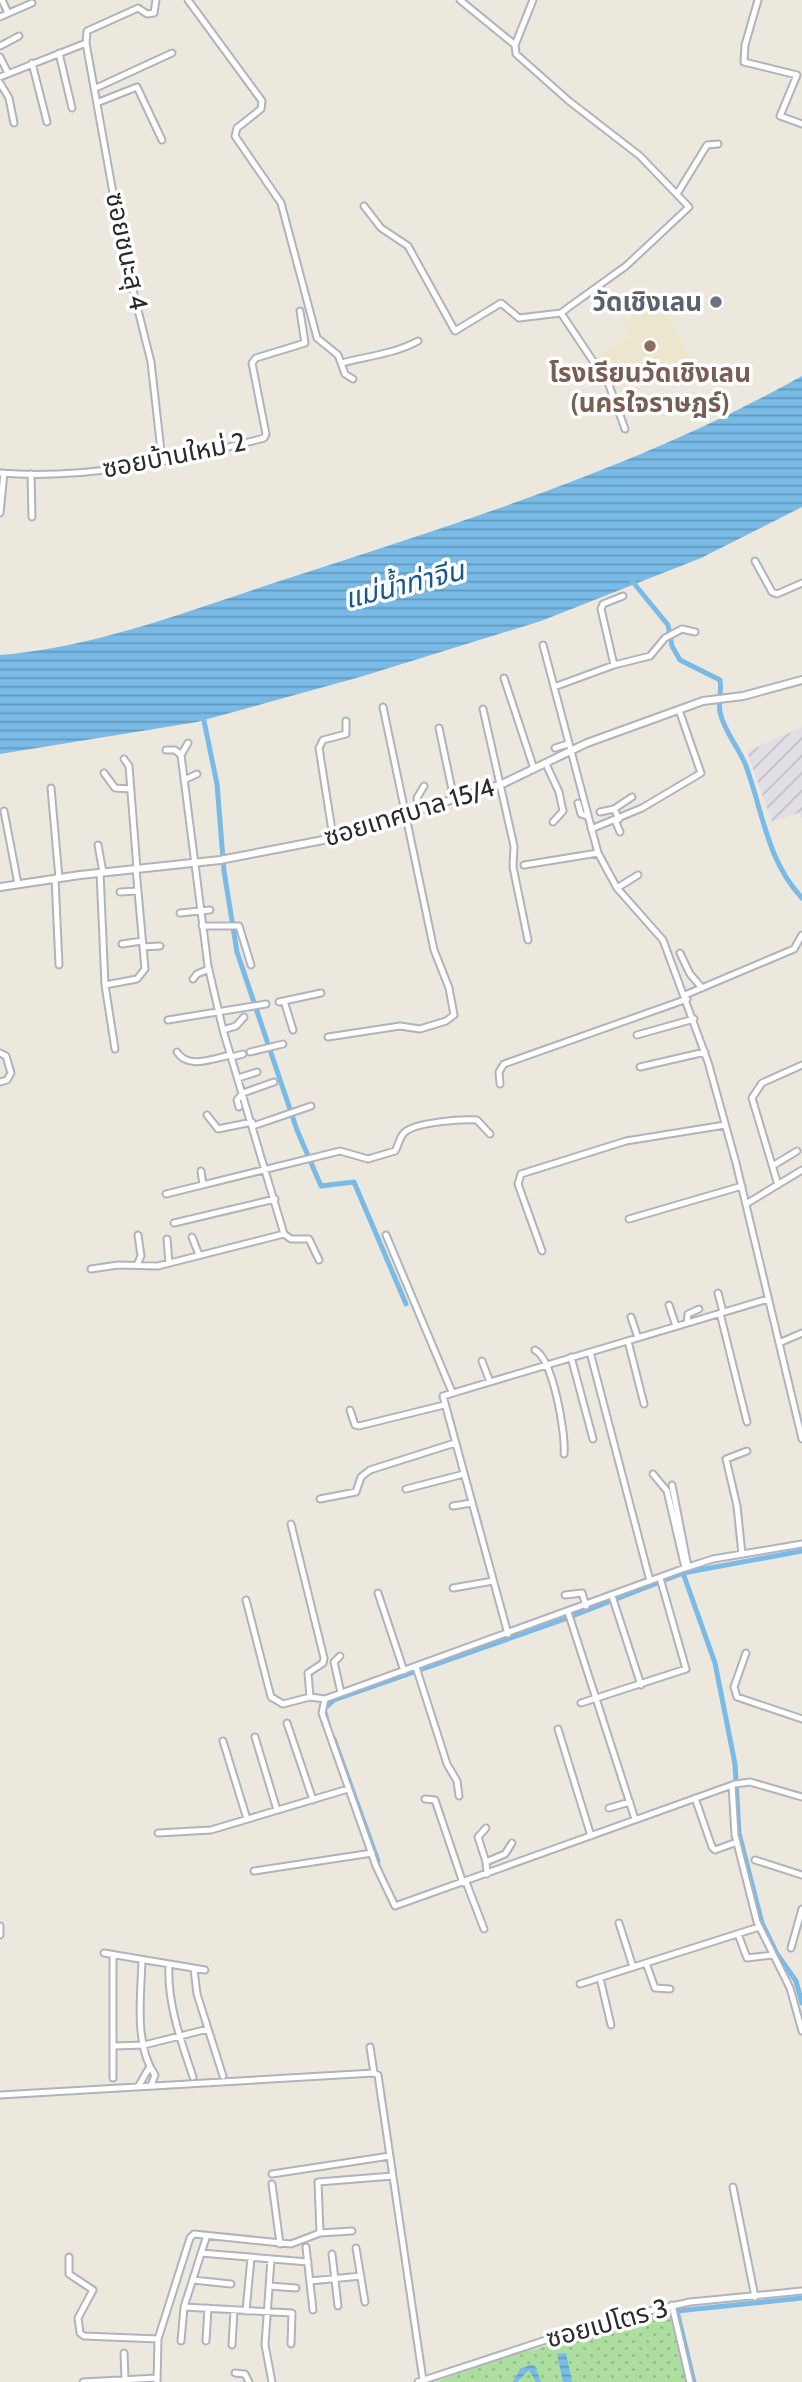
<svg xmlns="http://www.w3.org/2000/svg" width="802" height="2382" viewBox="0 0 802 2382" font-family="Cabin,'Noto Sans Thai',sans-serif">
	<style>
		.industrial { fill: url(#industrial-furrows) }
		.education { fill: #ece6cf }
		.grass { fill: url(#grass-dots) }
		.water { fill: url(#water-rules) }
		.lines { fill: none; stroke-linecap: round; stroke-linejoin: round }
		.canal { stroke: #79bbe6; stroke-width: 5 }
		.minor-casing { stroke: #b2b2bd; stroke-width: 9 }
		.tertiary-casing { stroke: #b2b2bd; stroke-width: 10 }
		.minor { stroke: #fff; stroke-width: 5 }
		.tertiary { stroke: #fff; stroke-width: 6 }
		.worship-dot { fill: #6b7280; stroke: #fff; stroke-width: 2.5 }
		.education-dot { fill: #8d6e63; stroke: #fff; stroke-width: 2.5 }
		.labels { text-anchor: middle; stroke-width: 7; stroke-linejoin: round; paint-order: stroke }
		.street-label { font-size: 26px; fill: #2b2b2b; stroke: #fff }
		.worship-label { font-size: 26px; font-weight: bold; fill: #5b616d; stroke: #fff; text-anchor: end }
		.education-label { font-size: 26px; font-weight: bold; fill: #785e54; stroke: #fff }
		.water-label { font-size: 28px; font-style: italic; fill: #175892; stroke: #fff }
	</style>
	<defs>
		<pattern id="industrial-furrows" width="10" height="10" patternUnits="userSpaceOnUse" patternTransform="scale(1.75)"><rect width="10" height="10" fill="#e1dee5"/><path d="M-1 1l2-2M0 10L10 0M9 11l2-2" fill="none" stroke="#c1bfc5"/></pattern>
		<pattern id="grass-dots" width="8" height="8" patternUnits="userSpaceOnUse" patternTransform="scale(1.75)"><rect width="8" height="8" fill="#acde9f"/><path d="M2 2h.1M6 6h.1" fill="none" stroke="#94bf89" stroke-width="1.8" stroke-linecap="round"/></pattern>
		<pattern id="water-rules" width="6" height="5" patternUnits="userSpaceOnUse" patternTransform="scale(1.75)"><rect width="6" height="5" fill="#79bbe6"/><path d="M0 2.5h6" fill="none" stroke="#6398bb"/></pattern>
	</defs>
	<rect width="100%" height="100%" fill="#ece8de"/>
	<!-- industrial -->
	<path class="industrial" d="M802,727V818L799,813L772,822L747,752Z"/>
	<!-- education -->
	<path class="education" d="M655,293L690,356L635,389L618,391L596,358L630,337L623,323L646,308L643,300Z"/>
	<!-- grass -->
	<path class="grass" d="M671,2310L686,2382H435L512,2353L533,2350L613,2324Z"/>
	<!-- water -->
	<path class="water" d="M802,376V507L701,558L541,621L360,677L197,722L0,754V655C98,647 193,609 286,579C461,522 640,467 802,376Z
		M566,2353L572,2382H563L557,2354Z
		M530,2365L535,2366L541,2382H536L529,2370L517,2382H497H513L520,2369Z"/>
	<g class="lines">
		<!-- canal -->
		<path class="canal" d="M632,581L668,625L672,646L680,660L720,680C722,691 718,702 720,712C724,732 739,747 746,766C763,812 767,861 802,898
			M203,716L217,784L224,871L237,952L297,1130L321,1186L354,1182L406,1304
			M683,1573L715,1663L735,1764L739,1833L762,1923L777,1954L796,1981L802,2003
			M328,1724L324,1709L334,1700L562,1620L683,1573L802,1551
			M334,1739L378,1861
			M694,2382L677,2311L802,2298"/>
		<defs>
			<path id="minor" d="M2,0L8,13
				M188,0L262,101L261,109L237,128L235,136L281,203L317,338L338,355L345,374L353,379
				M460,0L515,45
				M758,0L745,45L744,62L797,75L780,116L802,124
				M0,17L32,3
				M86,43L124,254L151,362L162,460
				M0,46L19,36
				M59,53L72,108
				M0,57L8,73
				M32,63L47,122
				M0,77L86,43L87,31L138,8L147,14L154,13L156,0
				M0,83L9,98L14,123
				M96,88L172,53
				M99,102L137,87L162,140
				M677,194L707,145L718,144
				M364,206L381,228L408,246L455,331L501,303L519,318L561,313L569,307L626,266L689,207L640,156L569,101L516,54L515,45L533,0
				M561,313L609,385L625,429
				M342,363C368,356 394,354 418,341
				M0,473C87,480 180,460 264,438L266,434L252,363L256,358L305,343L300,311
				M31,474L32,517
				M0,513L4,473
				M755,561L772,592L777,594L802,583
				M543,645L598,853L617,888L663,940L708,1062L736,1163L802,1439
				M614,665L601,609L603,604L623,596
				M504,678L534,769
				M554,687L614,665L650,656L665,638L682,629L695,632
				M483,709L514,846L513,867L528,940
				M439,728L454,799
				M188,743L181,755L208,966L223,1030L284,1234
				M555,748L568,744
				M166,750H175L181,755
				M124,759L129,766L137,869
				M546,764L559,792L563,811L553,822
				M104,773L115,788L131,789
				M184,780L197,774
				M51,788L59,878
				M578,803L581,814L587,816
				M4,811L18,884
				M419,811L417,798L424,786
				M600,812L614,809
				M619,819L614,809L632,797
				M615,820L620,832
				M591,829L642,808L701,773L679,710
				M333,837L319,748L323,740L346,734V721
				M98,845L103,872
				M524,865L598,853
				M100,872L105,985L115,1049
				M55,878L59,965
				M617,888L638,875
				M120,892L138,891
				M180,913L210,910
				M202,926H239L251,965
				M122,944L142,941
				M143,947L160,946
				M680,953L690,974L702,988
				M193,979L197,974L209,969
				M105,985L137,979L145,969L136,869
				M685,995L794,949L802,935
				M284,1001L293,1030
				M279,1002L321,993
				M168,1020L266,1004
				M223,1030L236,1026L244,1017
				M637,1035L694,1019
				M328,1037L400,1026L420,1029L446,1021L454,1015L449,988L434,950L383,707
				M177,1052C188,1070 214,1058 231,1055
				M250,1052L283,1044
				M0,1053L6,1056L11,1073L7,1080L0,1082
				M232,1057L243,1054
				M640,1067L705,1052
				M238,1078L257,1072
				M500,1084L499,1072L504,1064L687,999
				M239,1107L237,1100L243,1093L274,1082
				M207,1115L218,1129L252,1122
				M253,1126L311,1106
				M774,1165L797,1151
				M201,1171L203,1185
				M778,1185L752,1098L762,1083L802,1065
				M166,1194L340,1151L368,1159L395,1151C399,1145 399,1137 405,1132C417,1122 462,1119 477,1120L490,1134
				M746,1204L802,1170
				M629,1219L742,1186
				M174,1223L275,1199
				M386,1235L452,1392
				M192,1237L199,1255
				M167,1239L169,1263
				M542,1251L518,1184L521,1174L626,1141L725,1125
				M137,1265L141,1256L138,1235
				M91,1269L118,1265L158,1266L284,1234L291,1239H309L319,1260
				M718,1293L723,1312
				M669,1305L676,1326
				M720,1313L747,1422
				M631,1317L638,1338
				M687,1323L688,1314L699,1309
				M628,1341L644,1404
				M779,1343L802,1333
				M535,1350C553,1359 566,1434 564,1454
				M590,1352L650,1581
				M571,1357L593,1439
				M482,1361L490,1382
				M350,1410L355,1425L359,1426L444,1405
				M653,1474L667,1491L685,1568
				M672,1485L688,1567
				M406,1489L464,1474
				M320,1499L356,1492L361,1477L370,1470L455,1443
				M453,1506L471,1503
				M291,1524L324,1658L323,1663L308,1673L310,1697
				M802,1544L713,1559L685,1568L325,1699L322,1713L376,1866L395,1906L735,1784L750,1782L802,1797
				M742,1554L737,1506L726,1459L747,1451
				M453,1588L493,1581
				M378,1593L404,1671
				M565,1595L582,1593L586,1606
				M612,1596L641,1685
				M246,1600L271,1697L283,1704L310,1697L325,1699
				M568,1612L635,1819
				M508,1634L443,1396L768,1299
				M746,1653L734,1687L737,1697L802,1719
				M340,1656L334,1662L341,1693
				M416,1667L447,1764L457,1781L459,1796
				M581,1703L686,1669L660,1578
				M287,1723L313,1800
				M558,1729L591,1836
				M255,1737L277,1810
				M223,1741L247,1819
				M732,1785L735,1835L757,1922L790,1988L802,2031
				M695,1798L712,1847L715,1850L737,1842
				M425,1799L435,1800L463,1883
				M609,1808L630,1802
				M486,1828L478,1837L486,1862
				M158,1833L211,1830L348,1789
				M755,1860L802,1875
				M254,1871L372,1853
				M487,1874L486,1862L505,1854L512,1843
				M466,1882L484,1929
				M619,1923L633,1967
				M738,1934L747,1958L773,1955
				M0,1935V1926
				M791,1948L802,1909
				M104,1953L205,1970
				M142,1960C141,1995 134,2045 155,2075L151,2086
				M646,1963L655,1988L670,1989
				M169,1965C167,2003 181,2041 193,2077
				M194,1969L197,1994L223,2076
				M600,1978L611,2025
				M580,1984L759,1927
				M114,2046L144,2045L208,2029
				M370,2047L374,2073L378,2075L423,2380
				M113,2078V1955
				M138,2087L149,2068
				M0,2095L374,2073
				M272,2174L390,2156
				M272,2184L280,2244
				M733,2187L755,2297
				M320,2233L318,2182L393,2176
				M306,2247L313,2310
				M356,2248L365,2302
				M201,2253L308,2262
				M332,2254L338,2306
				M69,2257V2274L93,2290L78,2318L80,2333L84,2336L158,2339
				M271,2259L265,2345L272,2382
				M193,2280L231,2284
				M310,2281L361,2276
				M269,2286L296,2288
				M672,2305L690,2382
				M184,2307L206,2238
				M246,2311L251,2258
				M181,2341L184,2307L292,2313L291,2344
				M206,2341L208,2308
				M232,2345L234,2310
				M124,2353L125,2379
				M235,2373L245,2374L249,2382
				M83,2382L157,2378
				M157,2382L158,2339L190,2238L194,2234L291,2244L320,2233L352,2231
				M418,2382L604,2321L690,2302L802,2291"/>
			<path id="tertiary" d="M0,887L80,875L220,860L323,840L502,784L587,743L703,701L743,696L802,680"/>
		</defs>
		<!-- minor casing -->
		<use href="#minor" class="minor-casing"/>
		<!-- tertiary casing -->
		<use href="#tertiary" class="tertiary-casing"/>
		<!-- minor -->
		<use href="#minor" class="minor"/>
		<!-- tertiary -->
		<use href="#tertiary" class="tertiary"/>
	</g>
	<!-- markers -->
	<circle class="worship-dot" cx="716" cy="302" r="7"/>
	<circle class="education-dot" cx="650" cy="346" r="7"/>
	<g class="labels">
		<!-- street labels -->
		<g class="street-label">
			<text transform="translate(127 251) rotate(78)" y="9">ซอยชนะสุ 4</text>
			<text transform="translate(174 455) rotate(-11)" y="9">ซอยบ้านใหม่ 2</text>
			<text transform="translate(409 812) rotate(-17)" y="9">ซอยเทศบาล 15/4</text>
			<text transform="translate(607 2323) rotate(-15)" y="9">ซอยเปโตร 3</text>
		</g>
		<!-- worship labels -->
		<g class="worship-label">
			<text x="702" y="311">วัดเชิงเลน</text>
		</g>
		<!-- education labels -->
		<g class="education-label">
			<text x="650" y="382">โรงเรียนวัดเชิงเลน<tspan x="650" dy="30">(นครใจราษฎร์)</tspan></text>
		</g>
		<!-- water labels -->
		<g class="water-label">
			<text transform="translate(404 584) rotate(-14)" y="10">แม่น้ำท่าจีน</text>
		</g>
	</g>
</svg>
